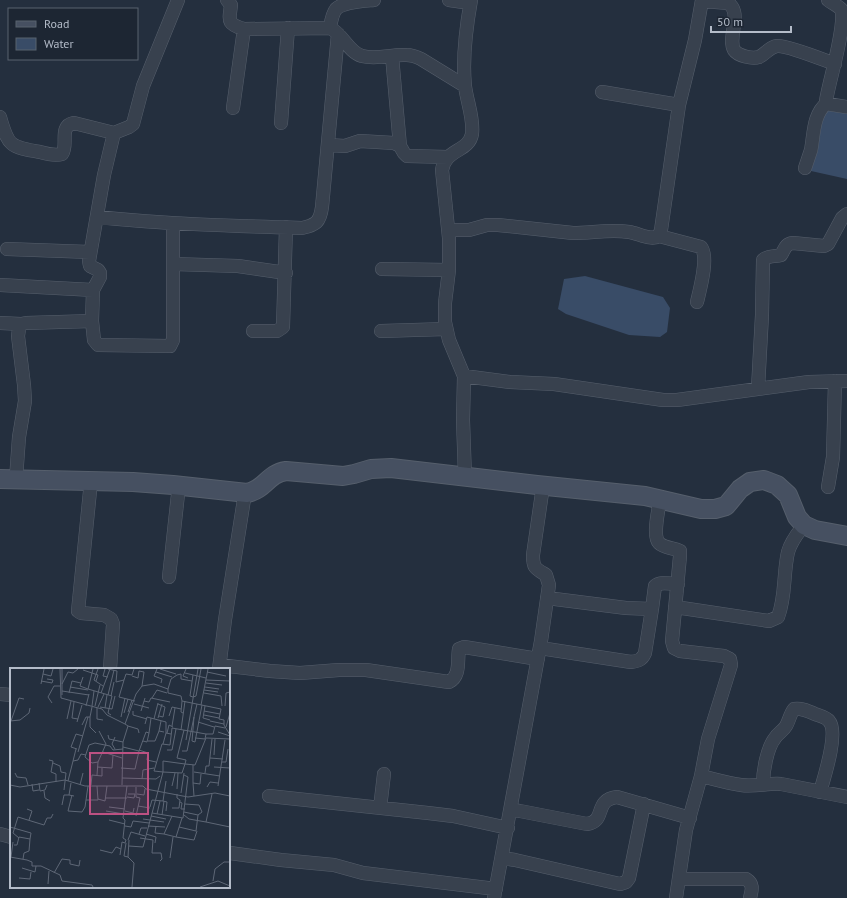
<svg xmlns="http://www.w3.org/2000/svg" width="847" height="898" viewBox="0 0 847 898" font-family="'PT Sans',sans-serif">
	<style>
		.water { fill: #394c67 }
		.lines { fill: none; stroke-linecap: round; stroke-linejoin: round }
		.street-casing { stroke: #565f6c; stroke-width: 14 }
		.secondary-casing { stroke: #565f6c; stroke-width: 20 }
		.street { stroke: #38414e; stroke-width: 13 }
		.secondary { stroke: #465061; stroke-width: 18 }
		.inset-road { fill: none; stroke: #5e6776; stroke-width: 1 }
		.view { fill: #bd5182; fill-opacity: 0.15; stroke: #bd5182; stroke-width: 2 }
		.inset-edge { fill: none; stroke: #b4bcc9; stroke-width: 2 }
	</style>
	<rect width="100%" height="100%" fill="#242f3e"/>
	<!-- water -->
	<path class="water" d="M826,107L847,111V179L811,171L814,123Z
		M585,276L663,297L670,308L667,332L660,337L629,335L566,314L558,309L564,279Z"/>
	<g class="lines">
		<defs>
			<path id="street" d="M227,0L231,5C229,21 227,24 244,29L330,28C343,34 348,52 362,56C377,60 392,54 406,55C412,55 417,57 421,59L465,86
				M449,0L470,3
				M828,0C832,3 838,6 841,9C847,24 829,81 826,101L828,104L847,107
				M702,1L728,3C743,13 727,37 734,50C738,56 752,59 759,57C766,54 769,47 777,46C787,45 824,60 835,64
				M330,28C331,22 332,14 336,9C343,2 364,1 374,0
				M392,56L400,146
				M602,92L679,105
				M233,108L244,29
				M0,117C8,146 10,147 40,152C47,154 55,156 62,154C69,145 58,126 74,123L114,133
				M281,123L288,28
				M328,145L345,146L360,141L394,143L400,146L404,153L407,156L448,157
				M805,168C807,162 809,156 811,150C814,134 813,114 827,103
				M97,217C165,224 233,226 302,228C316,225 320,222 322,207L338,34
				M448,230H469L487,225H498L573,233C592,233 610,229 629,232C638,233 651,241 659,236L661,230L679,105L695,40L702,0
				M659,236L701,247C709,257 700,289 697,302
				M7,249L90,252
				M173,264L238,266L286,273
				M382,269L449,270
				M0,285L93,290
				M92,321L93,290L100,277V273L98,270L90,266L89,261L104,175L114,133L129,127L133,124L143,86L178,0
				M0,323L21,324
				M253,331H277L283,327L286,227
				M381,331L446,329
				M464,376L510,382L554,384L663,400H677L809,382L847,381
				M758,388L762,315L763,260C768,255 775,257 781,255C785,249 785,244 793,243L824,246L828,244L842,218L847,214
				M465,477L463,420L464,376L449,340L445,322V303L449,270V238L442,170C445,149 469,152 472,134C474,118 467,102 465,86C462,57 466,28 471,0
				M16,479L19,437L25,401L24,385L18,336L19,329L21,324L26,323L92,321L94,340L98,345L170,346L173,340V224
				M91,481L78,611L81,613L104,615L111,619L113,624L110,669
				M828,487L833,457L835,381
				M660,499C659,509 652,535 659,543C664,548 674,548 680,551V556L672,641L674,648L680,651L724,656L730,659L731,665L708,739L701,776L686,830L676,898
				M169,577L179,485
				M675,607L769,621L778,617C786,597 783,574 788,552C791,541 798,533 804,525
				M652,609L655,586C660,581 670,584 678,584
				M540,648L631,662C638,661 642,660 645,653L652,609L626,608L547,598
				M220,665L270,671L300,673L339,670H366L449,682C461,676 457,660 459,649L464,647L538,659
				M219,669L225,620L245,493
				M0,694L11,695
				M701,776C714,779 727,783 741,785C754,787 768,783 781,784L847,797
				M763,784C763,771 767,748 775,738C778,733 783,731 786,726C789,721 790,714 794,709C802,708 808,711 815,714C820,716 826,717 829,721C839,732 824,778 820,792
				M269,796L428,813L453,816L508,828
				M380,808L384,774
				M511,810L520,811L587,824C607,821 593,800 617,797L690,818
				M0,834L11,837
				M230,853L281,860L334,865L363,873L496,889
				M502,858L515,860L620,884L626,882L629,878L644,804
				M679,879H746C754,884 752,890 750,898
				M494,898L541,641L549,585L546,575C535,568 533,568 533,555L543,486"/>
			<path id="secondary" d="M0,479L133,482L173,485L247,493C266,489 267,474 286,471L343,476L354,474L371,469L391,468L537,485L645,496L701,509H715L726,506L740,489L750,482L764,480L777,485L788,495L797,517L804,525L815,530L847,536"/>
		</defs>
		<!-- street casing -->
		<use href="#street" class="street-casing"/>
		<!-- secondary casing -->
		<use href="#secondary" class="secondary-casing"/>
		<!-- street -->
		<use href="#street" class="street"/>
		<!-- secondary -->
		<use href="#secondary" class="secondary"/>
	</g>
	<!-- overview -->
	<g transform="translate(10 668)">
		<rect width="220" height="220" fill="#242f3e"/>
		<path class="inset-road" d="M50,1L51,30L92,41L97,47L115,56M88,1L84,12L93,18M95,1L93,8L98,9M98,1L107,3L106,14L114,12L116,6L122,7L124,1M147,1L144,8L152,11L151,15M150,1L166,6M176,1L173,8L178,10M73,2L88,7L86,13M146,4L162,9M197,4L216,8M175,5L196,10M33,6L41,8L43,1M167,7L171,6V11L182,13M122,8L128,10L129,3L134,4L132,18L144,16L158,21V25L171,28L172,33L211,41L209,51L214,52V57L220,67M73,9L70,18L78,21L83,1M114,12L109,29L125,33M196,12L220,13M31,13L42,15L43,12L37,11M196,15L212,17M31,16L34,1M52,16L58,4L63,5L68,1M60,19L78,22M195,19L209,21M78,21L102,28M158,21L161,11L167,7M194,22L208,24M52,23L79,27M59,25L62,13L71,15M91,25L100,1M194,25L211,28L212,38M52,27V1M98,27L104,2M101,28L104,14M183,29L186,28L191,1M183,29L180,28L183,7M142,30L147,22L157,25M134,33L139,34L141,30L160,34M172,33L171,44L173,45M64,34L62,50L68,51M42,35L38,29L44,18H50M124,36L139,40M148,36L155,39L153,49L149,48M191,37L198,1M76,38L79,26M82,38L84,23M85,38L90,17M195,38L193,50L200,52M215,38L216,25L220,24M88,39L94,26M90,39L102,41L105,28M87,40V51L93,52M95,40L97,27M123,43V47L137,51M131,43L135,30M194,43L210,46M118,44L122,32M114,45L118,31M101,47L98,45L102,28M194,47L209,50M159,48L162,39L171,41M80,49V59L86,65M111,49L115,30M184,49L187,36M148,50L152,36M57,51L61,33M144,51L148,35M0,53L10,52L19,45L20,40M1,53L9,30L14,31M151,53L149,63L154,64M200,53L214,56M67,54L72,37M188,54L204,59M135,56L137,49L156,54V65M72,57L76,49H80L82,39M118,58L128,61L129,65M162,58L165,40M216,59L220,45M171,62L175,33M174,62L167,90L176,92L175,96L153,93V104L144,103L152,76L160,77L162,60L196,66L195,71L185,70M208,64L220,68M139,65L141,50M157,65L159,57L163,59M196,66H203L205,58L215,60M98,67L99,71L113,74M105,69L102,76L105,81M176,72L188,1M138,73H145L149,63M153,76L156,65L161,66M67,81L61,79L66,66L73,68M129,82L138,85L137,92L146,94M157,82H162L166,61M129,83L136,64L139,65L137,74L133,73M172,83H177L184,49L182,73L185,74L192,37M68,84L78,49M93,84L112,90M204,87L205,71M200,90L213,91M39,92L43,93L41,104L46,106V114M63,93L68,92L71,86L76,87M88,94L82,95L75,89L79,77L85,75L100,78L103,82L113,81M212,94H216L218,81M43,95L50,98L51,104L56,105L54,122M183,97V115L190,116L191,106M87,99L102,100L103,87M204,99L220,100M111,100L125,101L129,83L113,79M184,104L210,108M5,105L7,109L16,110L18,117M195,105L196,98H199L202,71M87,107L88,94L96,76L89,63M112,110L146,111L150,108M132,111L133,102L144,100M58,113L66,81M29,115L30,123L35,122L37,117M61,115L59,127L64,128M183,115L184,128M22,116L23,123L29,122M0,117L10,119L55,112L75,118H133L136,121L178,129L205,125L220,128M70,117L73,105M81,117L82,107L92,108V100M112,117L113,74L118,58L115,56L126,26L132,18M162,118L165,105M208,118L215,72M126,119V129L130,130L126,148M197,119L200,114L208,115M167,121L168,105M34,123L35,130L40,133M171,125L174,105M127,126L134,127L135,121M62,127L58,143L72,144L75,139L78,118M117,129L124,130L125,126H118M95,130H117M88,131L95,133L97,118M76,132H88L87,118M153,133L156,113M170,134L172,135L171,141H175M52,137L54,127H59M128,138L140,140M99,139L115,141M140,139L142,132L153,133L157,134L156,143M162,140H169L170,132L167,130V126M17,141L22,143L19,152M96,143L114,146M115,143L123,145L124,140M174,144L188,147L192,144L189,137L175,136M142,145L173,150L178,109L174,107M147,146L150,133M152,147L154,133M174,147L179,151L196,154L202,126M141,148L156,151M133,151L154,154M99,152L115,156M196,154L220,159M115,158L121,159L123,153L139,155M138,158L155,159M146,158L145,165L154,166L162,148M0,159L21,165L20,171L9,169L7,177H4M169,159L186,163L188,147M129,166L131,160H137M136,166L146,169L145,175M154,166L166,169L172,150M166,169L184,172L187,163M9,170L3,165L8,149L34,157L37,150H41L43,146M130,170L143,172L142,185H151L152,191L150,193M118,172L121,164L135,168M119,172L118,189L124,195L122,219M116,175L114,188L118,189M119,178L133,179L153,104L172,105L175,96L185,97L196,70L220,71M90,182L102,185L106,179L111,181M110,187L112,174L115,175L116,172L113,170L115,152L113,150L117,118M0,189L17,192L22,194V198H31L50,207L52,213L82,217L83,219M1,189L3,174M160,190L163,169M13,191L14,185L19,183L20,171M12,200L25,204L26,198M44,205L52,191L60,192V196L69,198L70,192M9,210L20,211L21,204M203,213L205,201L214,194H220M38,216L39,203M190,219L208,213L220,218"/>
		<path class="view" d="M80,85H138V146H80Z"/>
		<rect width="220" height="220" class="inset-edge"/>
	</g>
	<!-- legend -->
	<rect x="8" y="8" width="130" height="52" fill="#1d2633" stroke="#59626f"/>
	<rect x="16" y="21" width="20" height="6" fill="#465061" stroke="#59626f"/>
	<text x="44" y="28" font-size="12" fill="#b4bcc9">Road</text>
	<rect x="16" y="38" width="20" height="12" fill="#394c67" stroke="#59626f"/>
	<text x="44" y="48" font-size="12" fill="#b4bcc9">Water</text>
	<!-- scale -->
	<path d="M711 26v6h80v-6" fill="none" stroke="#b4bcc9" stroke-width="2"/>
	<text x="717" y="26" font-size="12" fill="#b4bcc9" stroke="#1d2633" stroke-width="3" paint-order="stroke">50 m</text>
</svg>
